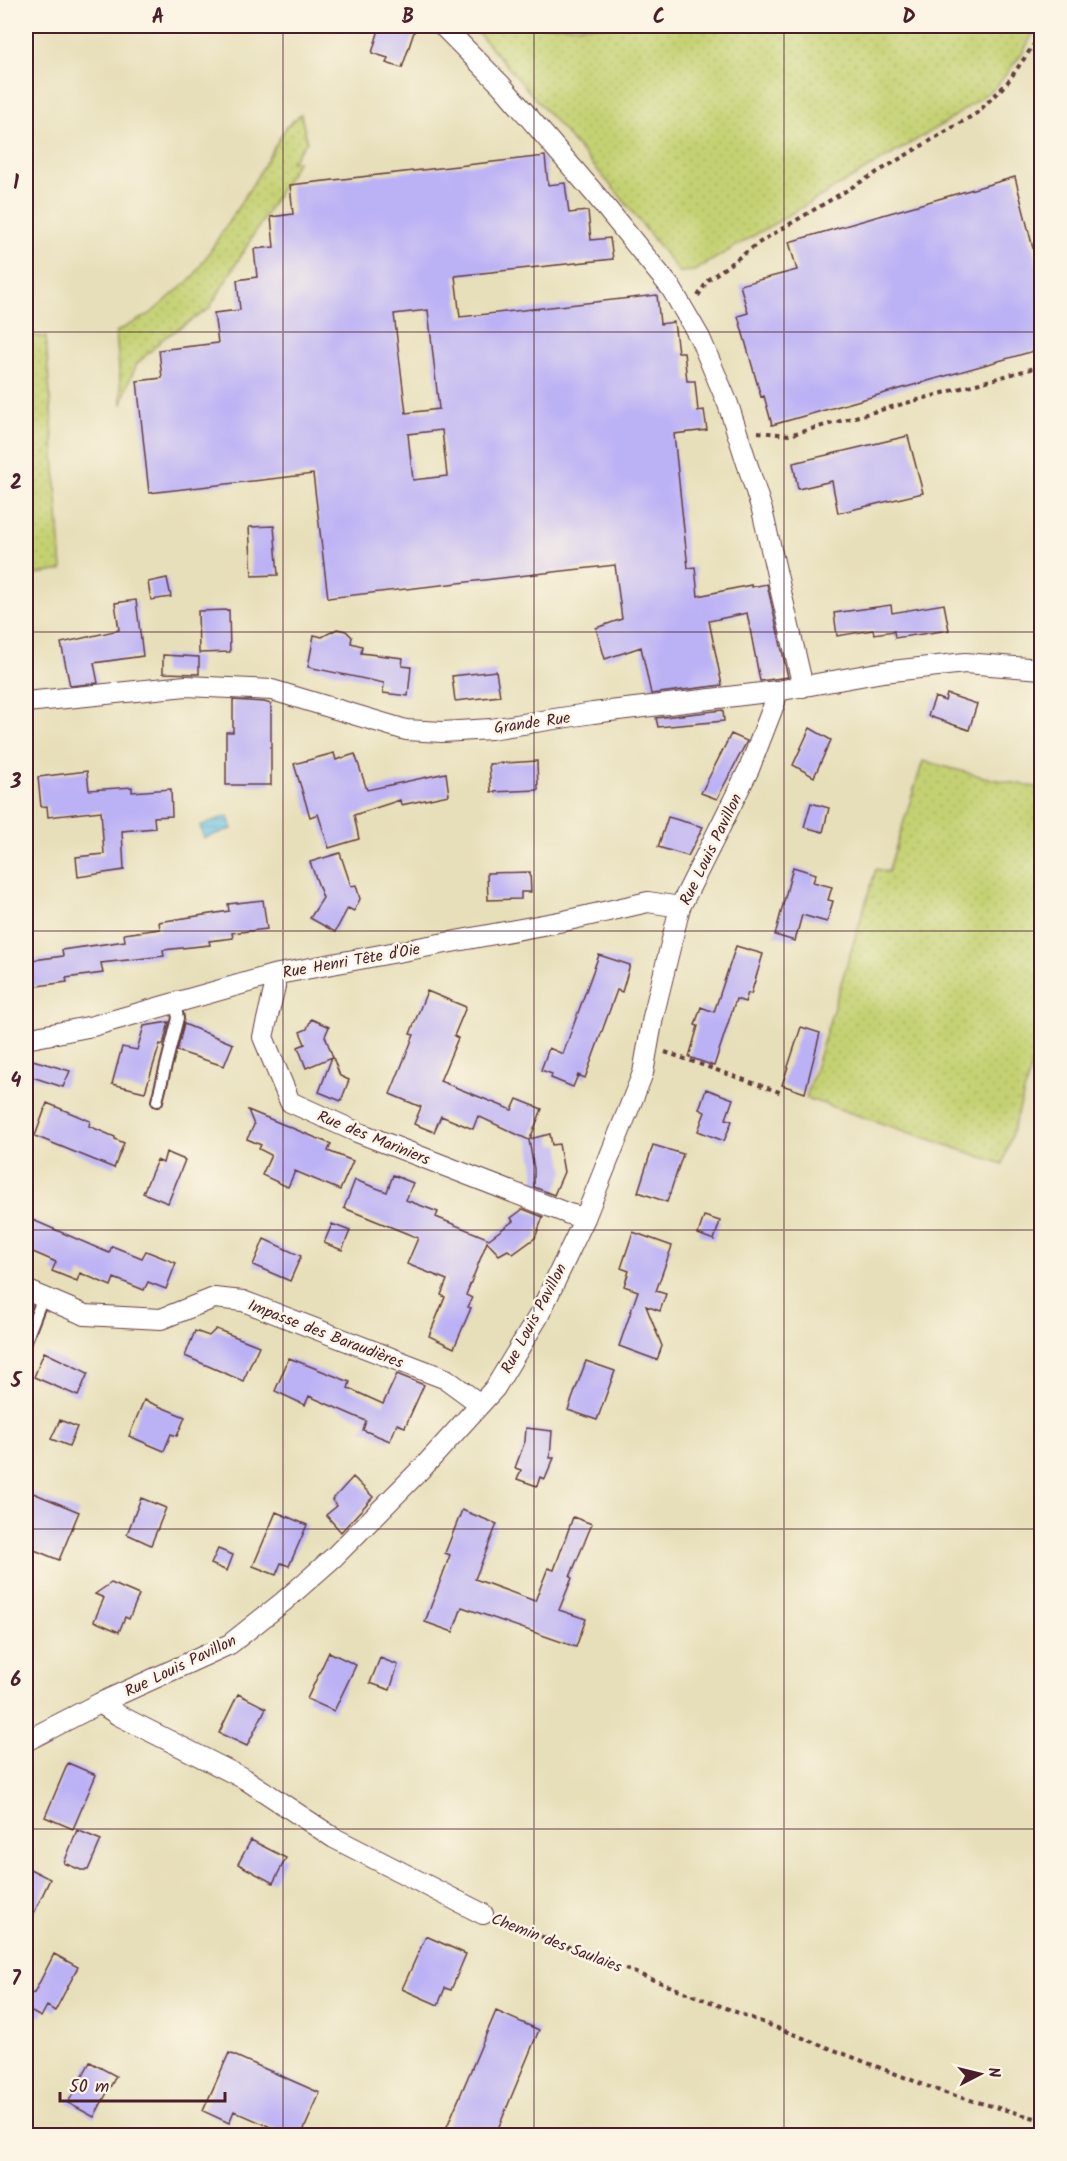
<svg xmlns="http://www.w3.org/2000/svg" width="1067" height="2161" viewBox="0 0 1067 2161" font-family="Kalam,sans-serif">
	<style>
		.grass { fill: url(#grass-dots); stroke: #87784e; stroke-width: 1.5 }
		.water { fill: url(#water-rules); stroke: #587187; stroke-width: 1.5 }
		.building { fill: #bbb1f5; fill-rule: evenodd }
		.lines { fill: none; stroke-linecap: round; stroke-linejoin: round }
		.service-casing { stroke: #623c40; stroke-width: 14 }
		.minor-casing { stroke: #623c40; stroke-width: 22 }
		.path { stroke: #623c40; stroke-width: 4; stroke-dasharray: 4.5 4.5; stroke-linecap: butt }
		.service { stroke: #fff; stroke-width: 10 }
		.minor { stroke: #fff; stroke-width: 20 }
		.grid { fill: none; stroke: #4a1f2b; stroke-width: 1.5; stroke-opacity: 0.55 }
		.labels { text-anchor: middle; stroke-width: 5; stroke-linejoin: round; paint-order: stroke }
		.street-label { font-size: 16px; fill: #4a1f2b; stroke: #fcf5e5 }
		.neatline { fill: none; stroke: #4a1f2b; stroke-width: 2 }
		.grid-label { font-size: 20px; text-anchor: middle; font-weight: bold; fill: #4a1f2b }
	</style>
	<defs>
		<pattern id="grass-dots" width="8" height="8" patternUnits="userSpaceOnUse" patternTransform="scale(1.5)"><rect width="8" height="8" fill="#c4d172"/><path d="M2 2h.1M6 6h.1" fill="none" stroke="#aab363" stroke-width="1.8" stroke-linecap="round"/></pattern>
		<pattern id="water-rules" width="6" height="5" patternUnits="userSpaceOnUse" patternTransform="scale(1.5)"><rect width="6" height="5" fill="#65c3e3"/><path d="M0 2.5h6" fill="none" stroke="#59a7c3"/></pattern>
	</defs>
	<rect width="100%" height="100%" fill="#fcf5e5"/>
	<filter id="ink" filterUnits="userSpaceOnUse"><feTurbulence type="fractalNoise" baseFrequency=".0167" numOctaves="2"/><feDisplacementMap in="SourceGraphic" scale="12" xChannelSelector="R" yChannelSelector="G"/><feConvolveMatrix kernelMatrix="1 2 1 2 8 2 1 2 1" color-interpolation-filters="sRGB"/></filter>
	<filter id="wash" filterUnits="userSpaceOnUse"><feTurbulence type="fractalNoise" baseFrequency=".008" numOctaves="4" result="noise"/><feDisplacementMap in="SourceGraphic" scale="24" xChannelSelector="R" yChannelSelector="G"/><feGaussianBlur stdDeviation="1.35" result="paint"/><feColorMatrix in="noise" values="0 0 0 0 0 0 0 0 0 0 0 0 0 0 0 0 0 1.4 0 .05"/><feComposite in="paint" operator="in"/></filter>
	<g filter="url(#wash)">
		<rect width="100%" height="100%" fill="#e7dfb9"/>
		<!-- grass -->
		<path class="grass" d="M472,26H1037L1022,54L996,87L945,123L694,271L679,272L620,196Z
			M301,114L307,141L291,162L298,161L209,309L164,338L137,364L127,386L122,405L116,332L150,314L194,276L251,187L286,127Z
			M26,335L46,337L62,570L26,576Z
			M923,761L988,778L1041,788V1035L1003,1164L806,1098L876,869L888,872Z"/>
		<!-- water -->
		<path class="water" d="M228,816L232,829L204,838L200,826Z"/>
		<g id="blocks">
			<!-- building -->
			<path class="building" d="M380,26H416L402,68L386,63L388,58L372,53Z
				M545,156L548,185L565,183L569,213L588,211L591,240L610,238L613,259L455,276L460,317L657,295L660,324L674,322L678,352H684L687,381H695L698,411L704,410L707,430L674,434L688,568L695,567L698,596L751,585V587L767,584L788,677L760,681L747,613L709,621L722,685L651,694L641,647L605,659L596,628L622,619L615,565L328,598L313,474L149,493L137,381L162,378L159,350L218,343L214,313L240,310L237,280L257,277L254,249L274,247L271,217L293,214L290,185ZM428,310L439,409L406,413L394,314ZM442,430L447,476L413,480L408,434Z
				M1015,177L1041,280V349L772,425L764,396L761,397L738,316L748,313L740,285L797,270L789,242Z
				M908,436L923,493L838,513L832,481L798,489L793,463Z
				M274,526L278,575L252,576L249,527Z
				M167,578L171,597L151,600L148,582Z
				M136,600L143,656L94,663L98,683L70,686L61,643L119,630L115,603Z
				M944,604L949,630L895,638L894,631L874,634L873,630L837,636L834,613L891,605L892,613Z
				M229,610L230,652L199,653L198,611Z
				M337,629L346,631L352,637L351,643L362,646L361,653L403,658L402,666L411,667L408,696L383,693L384,683L308,667L314,635L322,637Z
				M163,655L199,657V674L163,673Z
				M496,671L500,696L455,701L452,676Z
				M947,694L977,704L969,730L928,716L935,697L945,701Z
				M233,700L264,702L271,704V785H226V732H233Z
				M723,710L724,721L658,727L656,718Z
				M810,728L831,740L814,777L793,765Z
				M731,734L747,741L717,799L701,793Z
				M334,753L336,760L355,754L367,790L446,773L449,795L401,805L400,800L354,815L359,839L329,848L318,814L310,817L294,764Z
				M537,761L538,790L491,792L489,764Z
				M87,771L89,790L132,787V792L171,789L172,816L154,817L155,828L122,831L124,870L78,877L76,857L104,854L101,811L48,817L47,806L41,807L38,777Z
				M811,803L829,808L823,832L804,827Z
				M668,817L703,827L688,856L658,847Z
				M340,853L351,886L356,885L360,899L354,911L348,908L335,932L310,918L323,898L310,862Z
				M793,867L816,874L813,882L832,887L828,900L833,901L827,922L802,915L795,941L775,935Z
				M530,872L531,892H521V899L488,900L487,873Z
				M263,900L267,929L232,933L233,938L209,941L210,945L163,950L164,956L101,963L103,973L66,978L67,982L30,987L26,961L63,956L62,950L125,941L124,934L160,929L159,922L229,911L228,904Z
				M736,946L763,954L751,994L748,993L745,1002L736,999L714,1066L689,1057L698,1026L695,1025L701,1007L714,1012Z
				M599,955L630,965L622,992L617,990L585,1078L578,1075L573,1087L551,1078L552,1074L541,1070L549,1048L563,1054Z
				M427,991L466,1007L454,1036L458,1038L440,1081L512,1110L517,1099L542,1109L530,1139L550,1134L552,1145L559,1144L564,1172L554,1195L534,1187V1169L529,1140L478,1116L473,1129L441,1116L434,1132L414,1124L421,1107L390,1094L414,1035L410,1034Z
				M311,1019L329,1027L325,1036L340,1076L349,1080L341,1101L319,1092L332,1057L306,1068L298,1047L305,1044L300,1032L307,1029Z
				M169,1022L163,1045L160,1044L145,1092L112,1084L122,1047L137,1050L144,1026Z
				M184,1024L233,1044L224,1066L177,1051Z
				M801,1027L820,1033L805,1093L782,1085Z
				M26,1058L70,1071L63,1087L26,1075Z
				M706,1089L733,1099L726,1119L732,1121L724,1141L698,1131L705,1112L699,1109Z
				M47,1103L90,1121L89,1126L115,1137V1139L124,1143L114,1168L35,1136Z
				M248,1110L331,1144L328,1151L353,1161L340,1190L295,1171L288,1187L262,1175L271,1155L259,1149L261,1145L247,1139L254,1125Z
				M653,1145L683,1154L667,1202L638,1192Z
				M166,1152L185,1160L168,1203L143,1193L157,1160L163,1163Z
				M393,1175L413,1183L406,1200L438,1212L436,1217L489,1239L513,1221L511,1218L523,1209L543,1217L535,1238L513,1254L508,1250L499,1255L487,1242L466,1295L472,1298L468,1307L471,1308L454,1348L429,1336L445,1297L441,1295L447,1280L407,1264L418,1238L344,1208L355,1180L387,1192Z
				M704,1216L720,1221L714,1240L698,1234Z
				M26,1217L109,1253L112,1246L142,1258L146,1251L176,1263L166,1289L148,1282L144,1290L114,1278L111,1286L80,1273L77,1281L52,1271L56,1262L26,1249Z
				M332,1224L350,1231L342,1250L324,1243Z
				M633,1232L672,1246L656,1291L666,1294L660,1311L646,1306L662,1346L657,1360L619,1346L638,1291L624,1286L629,1271L621,1268Z
				M264,1239L301,1256L290,1281L253,1265Z
				M216,1329L259,1346L243,1381L185,1356L195,1331L209,1336Z
				M44,1352L88,1373L78,1396L34,1377Z
				M289,1358L350,1382L348,1388L383,1404L397,1374L424,1385L405,1427L397,1424L390,1441L363,1430L366,1421L309,1396L305,1405L275,1391Z
				M586,1361L615,1371L597,1420L568,1410Z
				M144,1400L185,1417L177,1436L171,1434L164,1451L129,1436Z
				M60,1420L77,1427L69,1446L51,1439Z
				M526,1428L552,1431L550,1458H554L545,1479L540,1477L537,1486L517,1479L521,1470L515,1468L525,1441Z
				M353,1477L373,1497L341,1532L326,1515L337,1506L332,1500Z
				M26,1490L79,1512L59,1560L27,1547L34,1529L26,1526Z
				M141,1498L166,1508L151,1545L127,1534Z
				M462,1510L497,1524L475,1579L535,1601L548,1568L554,1570L573,1517L592,1524L570,1577L572,1578L559,1610L586,1619L576,1647L462,1607L453,1632L425,1622L450,1555L445,1553Z
				M276,1512L307,1525L289,1566L281,1563L276,1575L253,1566Z
				M218,1549L233,1555L227,1571L211,1564Z
				M111,1583L139,1595L129,1619L125,1617L119,1632L94,1621L104,1598L95,1594Z
				M329,1652L356,1665L334,1711L307,1699Z
				M380,1658L398,1665L390,1690L370,1683Z
				M238,1694L266,1708L247,1746L219,1733Z
				M68,1763L96,1775L73,1829L45,1817Z
				M77,1830L101,1840L88,1870H81L64,1863Z
				M251,1840L286,1858L273,1883L238,1864Z
				M26,1867L50,1879L26,1930Z
				M426,1936L466,1954L451,1990L445,1988L438,2005L402,1989Z
				M54,1954L78,1967L55,2011L47,2006L41,2017L26,2009V1995L34,1993Z
				M496,2011L539,2030L495,2136H443Z
				M229,2053L320,2093L301,2136H291L234,2111L229,2123L203,2111Z
				M90,2062L116,2076L94,2117L68,2103Z"/>
		</g>
	</g>
	<g filter="url(#ink)">
		<use href="#blocks" fill-opacity="0" stroke="#623c40" stroke-width="1.5"/>
		<g class="lines">
			<defs>
				<path id="service" d="M157,1101L178,1018L175,1003
					M26,1341L43,1297"/>
				<path id="minor" d="M443,26L501,85L595,194L671,288L700,338L728,404L762,510L803,687
					M26,702L186,686L272,690L406,730L442,732L491,729L593,713L777,691L883,672L965,663L1042,669
					M273,975L275,986L263,1037L290,1102L357,1132L569,1214L585,1218
					M26,1039L93,1026L273,975L564,921L648,902L680,907
					M26,1290L85,1315L161,1319L214,1298L243,1301L446,1379L480,1404
					M100,1703L118,1715L245,1779L334,1838L483,1914
					M26,1741L100,1703L230,1644L283,1602L334,1557L427,1463L495,1388L538,1317L585,1218L643,1073L653,1017L680,907L749,769L775,702L777,691"/>
			</defs>
			<!-- service casing -->
			<use href="#service" class="service-casing"/>
			<!-- minor casing -->
			<use href="#minor" class="minor-casing"/>
			<!-- path -->
			<path class="path" d="M698,296L708,280L763,240L977,113L1007,83L1042,33
				M758,432L789,435L1042,366
				M665,1052L782,1093
				M499,1920L945,2093L1042,2120"/>
			<!-- service -->
			<use href="#service" class="service"/>
			<!-- minor -->
			<use href="#minor" class="minor"/>
		</g>
	</g>
	<!-- grid -->
	<path class="grid" d="M283,26V2136M534,26V2136M784,26V2136M26,332H1042M26,632H1042M26,931H1042M26,1230H1042M26,1529H1042M26,1829H1042"/>
	<g class="labels">
		<!-- street labels -->
		<g class="street-label">
			<text transform="translate(532 722) rotate(-8)" y="6">Grande Rue</text>
			<text transform="translate(710 849) rotate(-64)" y="6">Rue Louis Pavillon</text>
			<text transform="translate(351 960) rotate(-10)" y="6">Rue Henri Tête d'Oie</text>
			<text transform="translate(374 1137) rotate(22)" y="6">Rue des Mariniers</text>
			<text transform="translate(533 1318) rotate(-62)" y="6">Rue Louis Pavillon</text>
			<text transform="translate(326 1333) rotate(21)" y="6">Impasse des Baraudières</text>
			<text transform="translate(180 1665) rotate(-26)" y="6">Rue Louis Pavillon</text>
			<text transform="translate(557 1942) rotate(21)" y="6">Chemin des Saulaies</text>
		</g>
	</g>
	<!-- margin -->
	<rect width="1067" height="2161" fill="none" stroke="#fcf5e5" stroke-width="66"/>
	<!-- north arrow -->
	<g transform="translate(980 2074) rotate(83)" stroke="#fcf5e5" stroke-width="4.5" paint-order="stroke">
	<path d="M0-4.5L10 22L0 15L-10 22Z" fill="#4a1f2b"/>
	<text y="-9" font-size="16" font-weight="bold" text-anchor="middle" fill="#4a1f2b">N</text>
	</g>
	<!-- scale -->
	<path d="M60 2092v9h165v-9" fill="none" stroke="#4a1f2b" stroke-width="3"/>
	<text x="69" y="2092" font-size="18" fill="#4a1f2b" stroke="#fcf5e5" stroke-width="4.5" paint-order="stroke">50 m</text>
	<rect x="33" y="33" width="1001" height="2095" class="neatline"/>
	<g class="grid-label">
		<text x="158" y="23">A</text>
		<text x="408" y="23">B</text>
		<text x="659" y="23">C</text>
		<text x="909" y="23">D</text>
		<text x="16" y="189">1</text>
		<text x="16" y="489">2</text>
		<text x="16" y="788">3</text>
		<text x="16" y="1087">4</text>
		<text x="16" y="1387">5</text>
		<text x="16" y="1686">6</text>
		<text x="16" y="1985">7</text>
	</g>
</svg>
